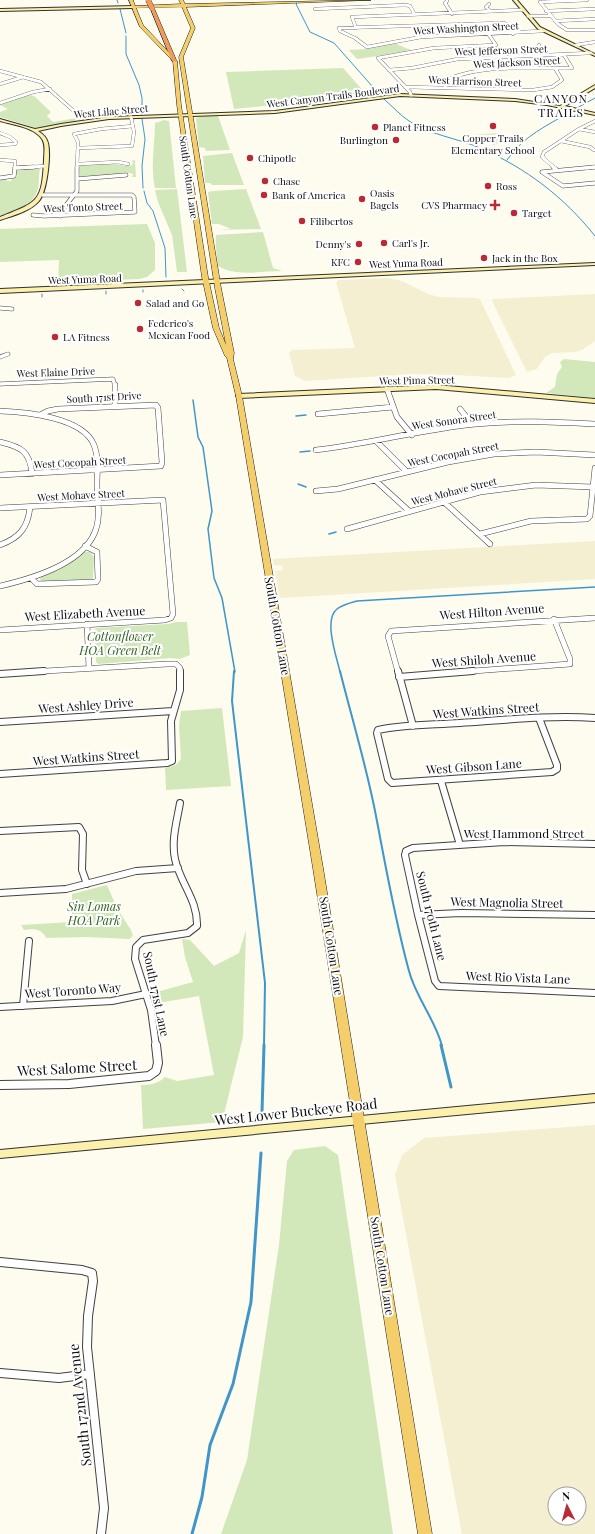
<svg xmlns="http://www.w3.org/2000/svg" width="595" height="1534" viewBox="0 0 595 1534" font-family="'Playfair Display',serif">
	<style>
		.farmland { fill: #f4efd0; fill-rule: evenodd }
		.green { fill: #d3e8ba }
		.pitch { fill: #e4efcb }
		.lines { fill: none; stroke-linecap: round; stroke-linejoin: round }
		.stream-far3 { stroke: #3f96c9; stroke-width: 1 }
		.stream-far2 { stroke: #3f96c9; stroke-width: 1.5 }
		.stream-far1 { stroke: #3f96c9; stroke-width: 2 }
		.stream { stroke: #3f96c9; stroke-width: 3 }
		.street-far4-casing { stroke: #414141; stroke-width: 3.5 }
		.street-far3-casing { stroke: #414141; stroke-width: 4.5 }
		.street-far2-casing { stroke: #414141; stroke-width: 6 }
		.street-far1-casing { stroke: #414141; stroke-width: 8 }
		.street-casing { stroke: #414141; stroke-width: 10 }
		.secondary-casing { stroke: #303030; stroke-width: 2 }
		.primary-casing { stroke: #1f1f1f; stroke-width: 1 }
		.highway-casing { stroke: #1f1f1f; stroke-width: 1 }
		.street-far4 { stroke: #fff; stroke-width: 3 }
		.street-far3 { stroke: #fff; stroke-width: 3.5 }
		.street-far2 { stroke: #fff; stroke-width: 5 }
		.street-far1 { stroke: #fff; stroke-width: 6 }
		.street { stroke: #fff; stroke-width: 8 }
		.secondary { fill: #fcf1ac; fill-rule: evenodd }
		.primary { fill: #f4ce6a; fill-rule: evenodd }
		.highway { fill: #ef9b5c; fill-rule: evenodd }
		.highway-bridge-casing { stroke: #1f1f1f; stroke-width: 5.5; stroke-linecap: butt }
		.highway-bridge { stroke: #ef9b5c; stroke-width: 5 }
		.poi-dot { fill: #b92a35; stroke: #fff; stroke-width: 1.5 }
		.labels { text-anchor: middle; stroke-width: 4; stroke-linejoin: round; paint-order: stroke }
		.far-street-label { font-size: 10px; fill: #0e0e0e; stroke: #fff }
		.far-poi-label { font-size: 10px; fill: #0e0e0e; stroke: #fff; text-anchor: start }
		.far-quarter-label { font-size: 12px; letter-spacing: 1px; fill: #0e0e0e; stroke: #fff }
		.street-label { font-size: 12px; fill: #0e0e0e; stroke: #fff }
		.park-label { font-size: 12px; font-style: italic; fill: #306420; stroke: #fff }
		.near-street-label { font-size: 14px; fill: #0e0e0e; stroke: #fff }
	</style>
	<rect width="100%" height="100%" fill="#fefbef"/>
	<!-- farmland -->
	<path class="farmland" d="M387,278L402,281L428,294L439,297L476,298L480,299L516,375L509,378L454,375L414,374L305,381L295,376L289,353L292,350L355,348L336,282L339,280Z
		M595,294V341L582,350L575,352L552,353L545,357L537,369L527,372L492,301L493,299Z
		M595,541V579L330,595L280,598L275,571L283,570L282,566L274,565L273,559Z
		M595,1125V1534H462L395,1175L402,1155L424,1138ZM555,1494H579V1518H555Z"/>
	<!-- green -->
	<path class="green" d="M394,43L413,51L357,59L349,50L366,49Z
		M343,68L365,93L325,100L234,109L226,72Z
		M29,95L34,96L51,112L47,116L53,122L71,119L91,118L36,128L0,117V112L8,109L0,105Z
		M203,116H218L230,150L206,151L205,148L199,147L196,118Z
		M164,120L169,121L176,188H155C150,166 155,145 155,123Z
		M232,153L244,185H212L210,183H205L203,156Z
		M135,160L136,177H132L133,174C125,171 121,174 114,176C105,178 93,177 84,177L80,176L79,166L83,164L111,163L125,166L132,165L133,162L131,161Z
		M38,168L40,169C38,176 40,185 37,192C32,206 12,211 0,216V179H6L7,181H11L13,178L18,176L16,174L17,170Z
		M177,189L187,272H177L172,235L158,202L155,190Z
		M246,189L261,229L218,230L231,229L219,224H212L208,192L213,191Z
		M147,224L155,243V270L147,277L139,279L58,282L59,260L0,262V229Z
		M263,232L273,268L282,271C262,271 236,277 218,266C217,258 215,241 216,235Z
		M564,359L595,362V398L546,393L555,387L557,374L562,367L560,362Z
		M83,552H90L94,557L93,579L45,582L40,580L41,577L57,570Z
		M177,622H187L190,655L180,659L171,658L98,664L96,662L95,629L97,628L168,624Z
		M222,708L231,786L166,790L165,768L176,765L181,759L179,725L181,711Z
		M107,885L118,910L131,930L133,936L129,939L86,937L46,938C43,929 33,928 24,930L21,925L72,922V894Z
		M246,930L243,1037L222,1122L143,1129L141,1085C150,1085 158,1084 165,1077L177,1081L214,1075L199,996L158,1003L155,1000L153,993L193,982L185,957L182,939L190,940L214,966L239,953Z
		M325,1146L338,1155L393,1534H221L247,1460L279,1245L287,1161L294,1150Z"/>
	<!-- pitch -->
	<path class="pitch" d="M494,133L516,136L494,145L467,137L480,134Z"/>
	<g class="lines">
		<!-- stream-far3 -->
		<path class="stream-far3" d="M117,0L118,3
			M297,3L296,4L310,32L334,43L380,95
			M120,9L126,33
			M126,36V54L139,85L142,98V115
			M384,99C392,106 400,115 409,121C430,135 457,138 480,148C526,168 564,197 595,236
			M577,108L595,98
			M142,119L145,139L142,166L143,188
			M507,160C523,136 548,125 572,111
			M144,191L147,203L153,211L165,248L166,277
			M182,289L184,291
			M143,290V292
			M106,291V294
			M42,294V297"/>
		<!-- stream-far2 -->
		<path class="stream-far2" d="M193,400L198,437L203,447L212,511L208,529L214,578L222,598L235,672
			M296,416L306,415
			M300,452L310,451
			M298,484L306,487
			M329,534L336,532
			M340,672C337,658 323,620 337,609C342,605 350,603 357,601L595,587"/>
		<!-- stream-far1 -->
		<path class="stream-far1" d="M234,671L232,701L265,983L264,1046
			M340,671C352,719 367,768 376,816C386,868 395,920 409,971C416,998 435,1019 442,1046"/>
		<!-- stream -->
		<path class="stream" d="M441,1045L451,1087
			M262,1112L264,1045
			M192,1534L202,1497L210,1445L233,1384L251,1302L261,1153"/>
		<defs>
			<path id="street-far4" d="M587,0L540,2L558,24L567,30H595
				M447,1L445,3L452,14
				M489,4L486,7L490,11
				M315,9L406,5L410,6L415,15
				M546,11L595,9
				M528,16H551
				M555,21L595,19
				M339,28L340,31L355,38L367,47L421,37L543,31
				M339,28L503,23L506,24L513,34
				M356,28L352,17L523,10
				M539,45L538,47L545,56
				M576,45L595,42
				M378,58L434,48L496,45L489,35
				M378,58L410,92L411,95
				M389,70L412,68L458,59L591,53
				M0,71L41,82L76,113L77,117
				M0,84L23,77
				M515,84L519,86L521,90
				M405,87L533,90L552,87L562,80L555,68
				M445,87L448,79C486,63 531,70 572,68L564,55
				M0,103L33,92L50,89
				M579,129L595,132
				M0,133L10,137L16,142L15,144L0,145
				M561,141L590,147L594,150
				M78,148L132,146L134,132L131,117
				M0,160L15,161V168
				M78,164L118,162L128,164
				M18,168L46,166
				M77,168L78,142L74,134L101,129L133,126
				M555,168L542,157L544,152L579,129L595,121
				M587,168L595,167"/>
			<path id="street-far3" d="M553,167L556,169
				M15,168L34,167
				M542,172L563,186L595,183
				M542,172L595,167
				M0,178L14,176L15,167
				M77,179L126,175
				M33,215L44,216L135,212L134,197L132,195H43
				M60,216L63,209L77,191V167
				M0,308L12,309
				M0,357L8,354
				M0,384L113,379L115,386"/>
			<path id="street-far2" d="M115,385V406
				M387,389L397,417L412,435
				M460,409L472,424
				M0,411C25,412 83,417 94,445C99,457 97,471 97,484C97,499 101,515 96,529C85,564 31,579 0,586
				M318,414L393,407
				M0,442C21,447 30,451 32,474
				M377,442L406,471
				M316,450C370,444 422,429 476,424C516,420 555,422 595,424
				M0,475L161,466L162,462L158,408L156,405L58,409L48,411L40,415
				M375,480L409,511
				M316,491L338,489L448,462L494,454L536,452L595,455
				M444,502L490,544
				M0,508L163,500L173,614L171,618L165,620L0,630
				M347,529L480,492L536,485L593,487
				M480,534L531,521L587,519L590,516L595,468
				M0,545C19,538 28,528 30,507
				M31,578L37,584L96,582L98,579L97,552L85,546
				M87,624L89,668
				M28,672L167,664H176L180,668V672
				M398,672L388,636L391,631L595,618
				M460,672L570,664V659L554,619"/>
			<path id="street-far1" d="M398,671L413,726
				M0,674L44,671
				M399,677L473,671
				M539,718L557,765V769L552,772L392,783L388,779L377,733L378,730C405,724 433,725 460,723C505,720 550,715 595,718
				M0,722L173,711
				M0,774L167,763L172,761L171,721L180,690V671
				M441,781L460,845
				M0,831L79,827L83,834L82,870L87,884
				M595,844L504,842L413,848L406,851L405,855L418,915L435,981L439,986L595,993
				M0,893L66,889L136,871L178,868
				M418,915L461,913L595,915
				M23,1006L29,941
				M0,1007L112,1001L146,994
				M156,1046L151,1010L135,959L136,947L143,940L188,933L197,926C198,900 180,883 175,859C171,840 177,821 180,803"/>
			<path id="street" d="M0,1085L69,1084L149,1076L156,1071L158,1063L156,1045
				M0,1262L82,1270L92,1273L93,1281L88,1316L87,1347L104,1508L101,1534
				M0,1373L59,1378L90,1374"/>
			<path id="secondary" d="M513,0H517L540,27L595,54V56L538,29Z
				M134,6L133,8L0,11V9Z
				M595,85V88L565,106L595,113V115L547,105L515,101L400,96L275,113L109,119L61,126L38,131C43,134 47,138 48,143C51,155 47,192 39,201C31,211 12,216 0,220V217C38,202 42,202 44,160C44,153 46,145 42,139C34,127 13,125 0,121V119L35,129L61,124L109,117L275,111L400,94L515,99L560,106Z
				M595,263V265L0,293V289Z
				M436,385L595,399V403L436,389L239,398L236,396L239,394Z
				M595,1094V1102L0,1158V1150Z"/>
			<path id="primary" d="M129,0H133L135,6L181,4L179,0H183L185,4L371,0L186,7L195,28L183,57L221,288L234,353L233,359L242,396L323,868L432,1534H418L313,868L236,396L227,358L225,356L213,328L202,277L177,105L173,61L140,27ZM182,7L191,28L179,57L215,288L226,345L219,328L208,277L181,105L177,61L143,25L136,8Z"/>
			<path id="highway" d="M150,7L154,8L177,62L172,61Z"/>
		</defs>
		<!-- street-far4 casing -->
		<use href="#street-far4" class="street-far4-casing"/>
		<!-- street-far3 casing -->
		<use href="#street-far3" class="street-far3-casing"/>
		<!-- street-far2 casing -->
		<use href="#street-far2" class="street-far2-casing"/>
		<!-- street-far1 casing -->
		<use href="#street-far1" class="street-far1-casing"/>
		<!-- street casing -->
		<use href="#street" class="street-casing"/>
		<!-- secondary casing -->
		<use href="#secondary" class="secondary-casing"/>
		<!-- primary casing -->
		<use href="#primary" class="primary-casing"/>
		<!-- highway casing -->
		<use href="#highway" class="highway-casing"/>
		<!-- street-far4 -->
		<use href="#street-far4" class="street-far4"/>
		<!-- street-far3 -->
		<use href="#street-far3" class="street-far3"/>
		<!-- street-far2 -->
		<use href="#street-far2" class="street-far2"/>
		<!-- street-far1 -->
		<use href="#street-far1" class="street-far1"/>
		<!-- street -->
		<use href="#street" class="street"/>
		<!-- secondary -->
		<use href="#secondary" class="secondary"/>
		<!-- primary -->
		<use href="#primary" class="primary"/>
		<!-- highway -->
		<use href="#highway" class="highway"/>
		<defs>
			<path id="highway-bridge" d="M148,0L152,8"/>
		</defs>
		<!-- highway-bridge casing -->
		<use href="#highway-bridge" class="highway-bridge-casing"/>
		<!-- highway-bridge -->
		<use href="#highway-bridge" class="highway-bridge"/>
	</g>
	<!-- markers -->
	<g class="poi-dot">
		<circle cx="493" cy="126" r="4"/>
		<circle cx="375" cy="127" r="4"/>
		<circle cx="396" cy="140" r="4"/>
		<circle cx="250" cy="158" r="4"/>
		<circle cx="265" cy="181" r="4"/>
		<circle cx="488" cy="186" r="4"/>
		<circle cx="264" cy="195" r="4"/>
		<circle cx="362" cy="199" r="4"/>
		<path d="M493 199h4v4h4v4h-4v4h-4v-4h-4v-4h4z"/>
		<circle cx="514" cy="213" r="4"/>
		<circle cx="302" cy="221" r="4"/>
		<circle cx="384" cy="243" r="4"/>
		<circle cx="359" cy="244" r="4"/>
		<circle cx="484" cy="258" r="4"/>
		<circle cx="358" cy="262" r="4"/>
		<circle cx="138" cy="303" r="4"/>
		<circle cx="140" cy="329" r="4"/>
		<circle cx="55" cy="337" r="4"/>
	</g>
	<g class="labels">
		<!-- far-street labels -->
		<g class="far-street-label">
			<text transform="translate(466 28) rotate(-3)" y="4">West Washington Street</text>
			<text transform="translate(501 50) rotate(-2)" y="4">West Jefferson Street</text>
			<text transform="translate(517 62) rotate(-3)" y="4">West Jackson Street</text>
			<text transform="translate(475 81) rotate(2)" y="4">West Harrison Street</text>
			<text transform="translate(333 96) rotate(-7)" y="4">West Canyon Trails Boulevard</text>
			<text transform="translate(111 111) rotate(-5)" y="4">West Lilac Street</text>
			<text transform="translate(189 177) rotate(82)" y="4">South Cotton Lane</text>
			<text transform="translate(83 207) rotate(-2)" y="4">West Tonto Street</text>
			<text transform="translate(406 263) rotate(-2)" y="4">West Yuma Road</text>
			<text transform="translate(85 279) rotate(-2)" y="4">West Yuma Road</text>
			<text transform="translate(56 372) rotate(-2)" y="4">West Elaine Drive</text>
			<text transform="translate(417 380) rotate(-1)" y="4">West Pima Street</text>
			<text transform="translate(104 397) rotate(-3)" y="4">South 171st Drive</text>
			<text transform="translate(454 420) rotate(-8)" y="4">West Sonora Street</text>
			<text transform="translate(453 454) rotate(-11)" y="4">West Cocopah Street</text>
			<text transform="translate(80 462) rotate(-3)" y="4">West Cocopah Street</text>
			<text transform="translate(454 491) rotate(-14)" y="4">West Mohave Street</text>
			<text transform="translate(81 495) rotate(-3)" y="4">West Mohave Street</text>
		</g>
		<!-- far-poi labels -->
		<g class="far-poi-label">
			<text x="383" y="131">Planet Fitness</text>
			<text x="493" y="142" text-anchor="middle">Copper Trails<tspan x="493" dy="12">Elementary School</tspan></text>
			<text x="388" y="144" text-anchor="end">Burlington</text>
			<text x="258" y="162">Chipotle</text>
			<text x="273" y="185">Chase</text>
			<text x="496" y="190">Ross</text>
			<text x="370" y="197">Oasis<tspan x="370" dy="12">Bagels</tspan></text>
			<text x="272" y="199">Bank of America</text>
			<text x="487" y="209" text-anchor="end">CVS Pharmacy</text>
			<text x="522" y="217">Target</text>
			<text x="310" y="225">Filibertos</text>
			<text x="392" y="247">Carl's Jr.</text>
			<text x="351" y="248" text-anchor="end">Denny's</text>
			<text x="492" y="262">Jack in the Box</text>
			<text x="350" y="266" text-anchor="end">KFC</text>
			<text x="146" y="307">Salad and Go</text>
			<text x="148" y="327">Federico's<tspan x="148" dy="12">Mexican Food</tspan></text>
			<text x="63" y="341">LA Fitness</text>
		</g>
		<!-- far-quarter labels -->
		<g class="far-quarter-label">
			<text x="561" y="103">CANYON<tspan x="561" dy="14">TRAILS</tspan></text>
		</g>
		<!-- street labels -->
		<g class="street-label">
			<text transform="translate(492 612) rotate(-4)" y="4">West Hilton Avenue</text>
			<text transform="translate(85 614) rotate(-3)" y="4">West Elizabeth Avenue</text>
			<text transform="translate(277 626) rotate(80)" y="4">South Cotton Lane</text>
			<text transform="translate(484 660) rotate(-4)" y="4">West Shiloh Avenue</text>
			<text transform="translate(86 706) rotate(-4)" y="4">West Ashley Drive</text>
			<text transform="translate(486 711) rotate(-4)" y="4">West Watkins Street</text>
			<text transform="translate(86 758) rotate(-4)" y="4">West Watkins Street</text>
			<text transform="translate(474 767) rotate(-4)" y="4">West Gibson Lane</text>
			<text x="524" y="838">West Hammond Street</text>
			<text transform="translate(507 903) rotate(1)" y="4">West Magnolia Street</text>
			<text transform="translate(431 916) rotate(76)" y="4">South 170th Lane</text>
			<text transform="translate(331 946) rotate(81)" y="4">South Cotton Lane</text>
			<text transform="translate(518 978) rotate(2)" y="4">West Rio Vista Lane</text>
			<text transform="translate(73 991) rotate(-4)" y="4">West Toronto Way</text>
			<text transform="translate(156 994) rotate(78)" y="4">South 171st Lane</text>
			<text transform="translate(382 1266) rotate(81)" y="4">South Cotton Lane</text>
		</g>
		<!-- park labels -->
		<g class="park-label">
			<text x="120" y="641">Cottonflower<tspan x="120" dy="14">HOA Green Belt</tspan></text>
			<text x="94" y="911">Sin Lomas<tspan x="94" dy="14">HOA Park</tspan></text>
		</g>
		<!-- near-street labels -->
		<g class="near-street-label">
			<text transform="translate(77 1068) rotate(-3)" y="5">West Salome Street</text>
			<text transform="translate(296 1112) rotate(-6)" y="5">West Lower Buckeye Road</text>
			<text transform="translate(80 1405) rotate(-96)" y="5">South 172nd Avenue</text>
		</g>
	</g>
	<!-- north arrow -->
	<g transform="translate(567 1506) rotate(354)"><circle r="19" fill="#ffffff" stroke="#9f9f9f"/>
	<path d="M0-3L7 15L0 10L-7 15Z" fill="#b92a35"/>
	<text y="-6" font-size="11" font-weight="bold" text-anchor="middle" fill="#0e0e0e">N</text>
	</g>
</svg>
